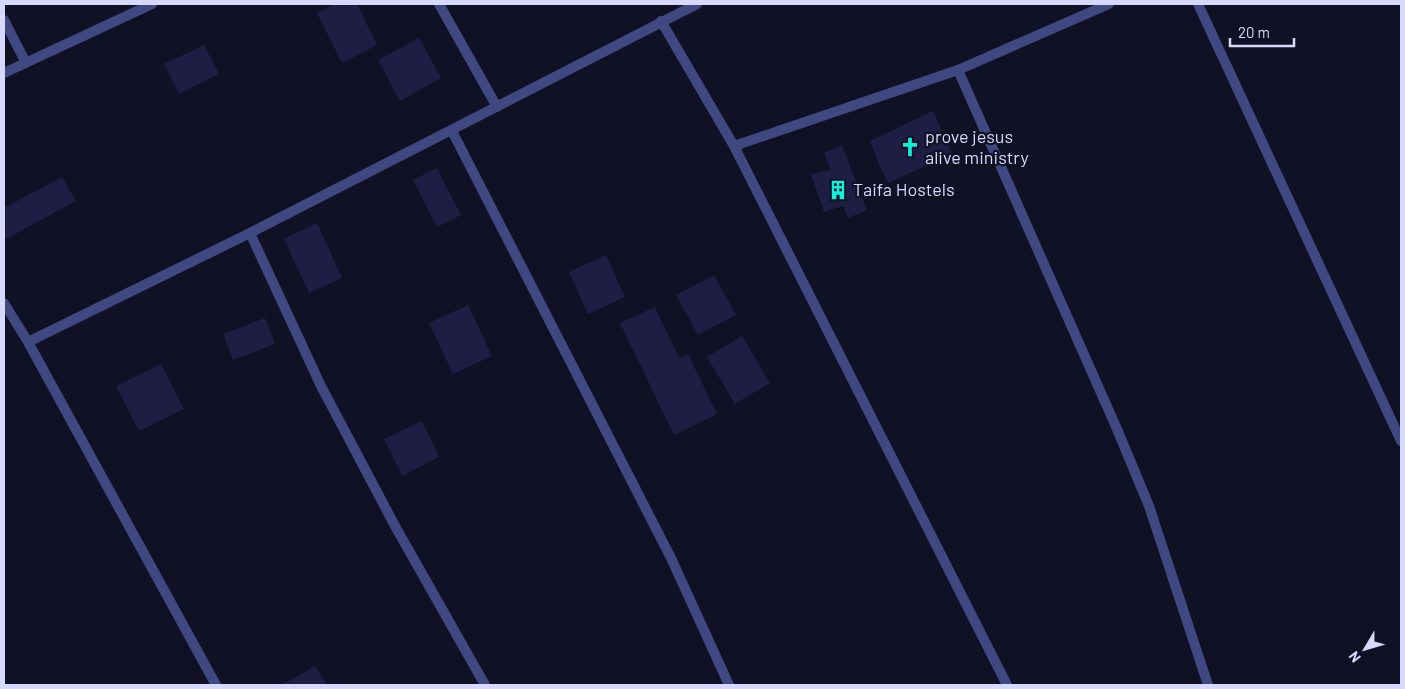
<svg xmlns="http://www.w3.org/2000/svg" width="1405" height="689" viewBox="0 0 1405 689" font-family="Barlow,sans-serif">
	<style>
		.building { fill: #1e1e44 }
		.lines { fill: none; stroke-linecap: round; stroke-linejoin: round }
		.minor { stroke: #3f4880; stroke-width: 10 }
		.labels { text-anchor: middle; stroke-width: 4.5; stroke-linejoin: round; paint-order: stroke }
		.poi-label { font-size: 18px; fill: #d6d9fc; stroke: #101124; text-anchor: start }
	</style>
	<rect width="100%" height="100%" fill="#101124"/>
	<!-- building -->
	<path class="building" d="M335,4H357L377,45L342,63L317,13Z
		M419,38L441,78L400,101L378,60Z
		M204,45L219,74L179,94L164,64Z
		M933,111L952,153L889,183L881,169L870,141Z
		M842,145L867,210L848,218L843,206L824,212L811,174L831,170L824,153Z
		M437,168L461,215L437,227L413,180Z
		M62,177L76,201L4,240V208Z
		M317,223L342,278L309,293L284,239Z
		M606,255L625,297L588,314L569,272Z
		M714,275L736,315L698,335L676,295Z
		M468,305L492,356L453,374L429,323Z
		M655,307L679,358L688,354L717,414L674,435L620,323Z
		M265,318L275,344L233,360L223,334Z
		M742,336L770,383L735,404L707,357Z
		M161,364L184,409L139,431L116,386Z
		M422,421L439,457L402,476L384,439Z
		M315,666L327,685H282Z"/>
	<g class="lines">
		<!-- minor -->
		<path class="minor" d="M439,4L497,107
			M1198,4L1401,441
			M4,20L26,63
			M661,21L734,146L958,70L1109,4
			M958,70L1117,429L1149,506L1208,685
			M4,73L152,4
			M452,131L671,558L729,685
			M734,146L1007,685
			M250,233L321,386L395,526L485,685
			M4,303L28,342L216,685
			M28,342L250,233L697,4"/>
	</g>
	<!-- icons -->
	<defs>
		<symbol id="church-bare" viewBox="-9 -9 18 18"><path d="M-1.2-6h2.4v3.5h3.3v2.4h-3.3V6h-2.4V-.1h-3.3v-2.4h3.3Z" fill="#11eeda" stroke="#101124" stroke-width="2.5" paint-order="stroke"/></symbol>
		<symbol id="building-bare" viewBox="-9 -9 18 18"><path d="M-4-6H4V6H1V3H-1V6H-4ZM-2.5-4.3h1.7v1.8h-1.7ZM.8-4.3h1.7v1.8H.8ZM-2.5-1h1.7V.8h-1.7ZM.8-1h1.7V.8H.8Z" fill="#11eeda" stroke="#101124" stroke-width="2.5" paint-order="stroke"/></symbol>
	</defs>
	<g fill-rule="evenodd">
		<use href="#church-bare" x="896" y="133" width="28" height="28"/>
		<use href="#building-bare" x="824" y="176" width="28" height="28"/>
	</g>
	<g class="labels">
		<!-- poi labels -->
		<g class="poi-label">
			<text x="925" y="143">prove jesus<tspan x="925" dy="21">alive ministry</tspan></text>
			<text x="853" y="196">Taifa Hostels</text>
		</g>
	</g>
	<!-- border -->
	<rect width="1405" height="689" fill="none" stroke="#d6d9fc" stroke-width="10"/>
	<!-- north arrow -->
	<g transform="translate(1365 649) rotate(232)" stroke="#101124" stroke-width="4" paint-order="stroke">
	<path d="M0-4L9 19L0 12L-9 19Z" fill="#d6d9fc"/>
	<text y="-8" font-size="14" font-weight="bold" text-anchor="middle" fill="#d6d9fc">N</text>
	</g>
	<!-- scale -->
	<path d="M1230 38v8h64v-8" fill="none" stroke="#d6d9fc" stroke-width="2.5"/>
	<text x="1238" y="38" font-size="15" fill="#d6d9fc" stroke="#101124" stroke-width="4" paint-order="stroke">20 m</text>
</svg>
